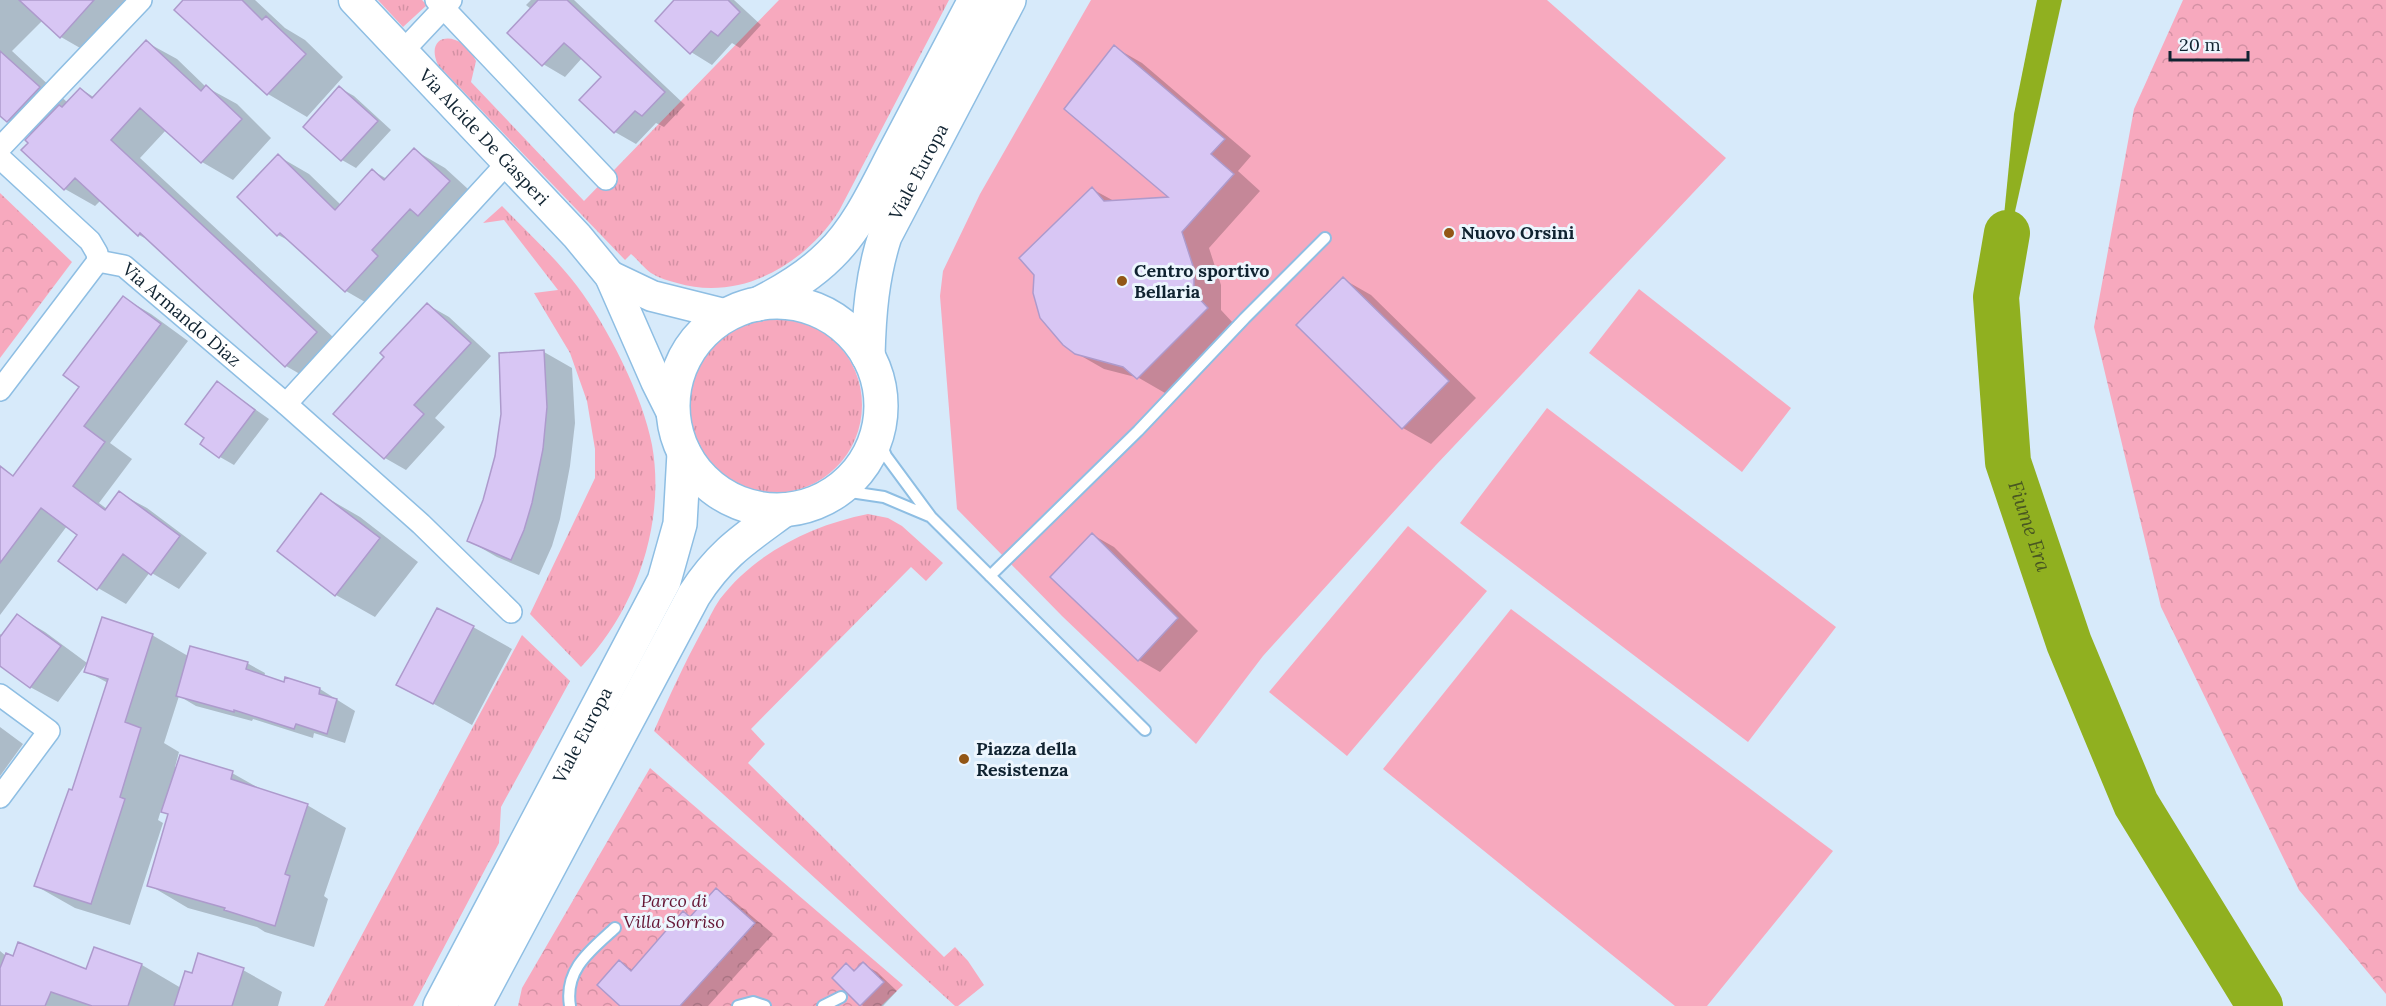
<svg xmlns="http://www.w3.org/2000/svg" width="2386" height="1006" viewBox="0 0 2386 1006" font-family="Lora,serif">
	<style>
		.grass { fill: url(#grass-tufts) }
		.forest { fill: url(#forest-crowns) }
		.garden { fill: #f7a9be }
		.water { fill: #90b020 }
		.shadow { fill: #0003 }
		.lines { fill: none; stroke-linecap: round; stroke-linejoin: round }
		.river { stroke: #90b020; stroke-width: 46 }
		.building { fill: #d8c6f4; stroke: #ad9acc; stroke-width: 1.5 }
		.lane-casing { stroke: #8ebee3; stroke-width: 14 }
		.street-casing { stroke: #8ebee3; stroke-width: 24 }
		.secondary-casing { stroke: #8ebee3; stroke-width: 33 }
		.primary-casing { stroke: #8ebee3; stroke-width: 36 }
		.lane { stroke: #fff; stroke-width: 10 }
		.street { stroke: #fff; stroke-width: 21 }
		.secondary { stroke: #fff; stroke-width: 30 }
		.primary { stroke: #fff; stroke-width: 33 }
		.poi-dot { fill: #925615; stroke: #edf6fe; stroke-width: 2 }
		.labels { text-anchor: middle; stroke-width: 6; stroke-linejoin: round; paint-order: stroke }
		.street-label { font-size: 18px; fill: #102331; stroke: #edf6fe }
		.poi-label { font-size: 18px; font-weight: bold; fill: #102331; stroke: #edf6fe; text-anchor: start }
		.park-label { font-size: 18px; font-style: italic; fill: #651534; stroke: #edf6fe }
		.water-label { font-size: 20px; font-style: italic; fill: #485622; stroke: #edf6fe }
	</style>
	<defs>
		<pattern id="grass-tufts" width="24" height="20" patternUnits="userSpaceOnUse" patternTransform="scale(1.5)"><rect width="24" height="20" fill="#f7a9be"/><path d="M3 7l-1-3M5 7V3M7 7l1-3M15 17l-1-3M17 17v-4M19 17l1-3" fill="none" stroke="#d391a4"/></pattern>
		<pattern id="forest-crowns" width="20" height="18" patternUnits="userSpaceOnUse" patternTransform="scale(1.5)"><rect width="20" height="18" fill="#f7a9be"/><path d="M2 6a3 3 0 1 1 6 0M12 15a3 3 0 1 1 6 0" fill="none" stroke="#d391a4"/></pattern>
	</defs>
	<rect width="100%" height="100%" fill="#d7eafa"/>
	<!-- grass -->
	<path class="grass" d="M378,0H422L427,5L403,27Z
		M779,0H949L839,211C805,264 741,302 677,283C669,281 659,278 651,273C644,268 638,260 631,254L625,260L438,65C423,32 462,29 476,61L471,82L584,201Z
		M502,206C527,232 555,257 577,286C607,326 643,396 652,445C666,522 636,611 581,667L530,614L595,478V449L587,401L570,353L534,293L558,290L504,220L483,223Z
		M686 405a88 88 0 1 1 176 0a88 88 0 1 1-176 0Z
		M868,514L888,518L902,526L943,563L926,581L911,567L751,729L765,744L748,763L944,957L955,947L968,961L984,985L958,1006H955L654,731C669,697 684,664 702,631C708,621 713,609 720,599C755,553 812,525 868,514Z
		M522,635L570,681L501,807L499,843L413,1006H324Z"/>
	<!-- forest -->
	<path class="forest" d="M2183,0H2386V994L2299,890L2161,607L2094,327L2134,109Z
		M0,193L72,262L0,358Z
		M650,768L903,985L881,1006H518L522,988Z"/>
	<!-- garden -->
	<path class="garden" d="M1091,0H1547L1726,158L1436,465L1263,656L1196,744L1062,616L957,509L940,296L943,271L980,194Z
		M1639,289L1791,408L1742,472L1589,353Z
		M1547,408L1836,627L1748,742L1460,523Z
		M1408,526L1487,591L1347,756L1269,692Z
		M1511,609L1833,851L1707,1006H1675L1383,769Z"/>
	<!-- water -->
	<path class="water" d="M2037,0H2062L1996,297L2014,114Z"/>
	<!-- shadow -->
	<path class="shadow" d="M0,0H130L94,56L61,37L43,20L12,51L68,103L81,89L95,98L146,42L177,59L206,87L237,104L271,138L233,180L202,162L166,130L140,158L347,350L317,384L286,366L154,243L139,235L101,200L95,206L65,189L30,143L32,135L8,121L0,114Z
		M185,0H255L285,28L305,40L343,77L307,117L268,94L176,10Z
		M531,0H574L685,105L664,127L656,123L636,144L615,132L581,100L603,77L582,58L565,77L543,64L531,9L526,5Z
		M676,0H734L761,25L740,48L732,43L712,65L691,52Z
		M1114,47L1142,63L1251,156L1238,171L1260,191L1209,248L1221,285V310L1234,324L1165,393L1139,378L1104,369L1076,353L1092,189L1114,201L1172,198Z
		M340,88L354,96L391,130L356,168L342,160L305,127Z
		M414,150L445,168L480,200L377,309L346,291L294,243L278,235V156L309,174L341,205L373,171L387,179Z
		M1343,279L1371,295L1476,398L1431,444L1403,428Z
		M124,298L151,314L188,341L110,443L132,459L99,503L107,509L119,493L147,508L207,553L179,589L150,572L126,604L98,588L79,535L67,526L0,615V479L6,472L14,477L81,387Z
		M428,305L449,317L491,356L435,418L445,427L406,470L385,458L386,356Z
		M544,352L572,368L575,423L570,466L560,519L552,546L539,575L497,557L469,541Z
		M218,383L269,419L234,465L220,457L206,438Z
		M322,495L360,517L418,562L375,617L336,595L279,551Z
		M1093,535L1114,547L1198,631L1160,672L1139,660Z
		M18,616L45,632L87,663L58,702L30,687L0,664V634L3,636Z
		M473,627L512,649L472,725L398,684Z
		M152,635L188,656L247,663L265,673L264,677L285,684L320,689L355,711L345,743L314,733L313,738L253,719L252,721L196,706L179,696L164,743L179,752L175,767L232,773L266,792L307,805L346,828L324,896L328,899L314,947L265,932L257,927L188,908L149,885L169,815L161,810L158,820L163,823L130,925L75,908L36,886L72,792L108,683L86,671Z
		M0,727L23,744L0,776Z
		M716,890L734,901L773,934L708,1006H623L619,962L633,970L691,918Z
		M95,949L142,965L181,988L192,975L243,970L282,992L278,1006H0V951L6,956L87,971Z
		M863,964L877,972L897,991L883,1006H863L834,978L846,965L856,971Z"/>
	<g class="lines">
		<!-- river -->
		<path class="river" id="s1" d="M2007,233L1996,297L2008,462L2069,643L2136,804L2260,1006"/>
	</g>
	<!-- building -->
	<path class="building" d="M19,0H94L60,38Z
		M183,0H242L262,20L266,16L306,54L267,95L174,10Z
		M538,0H567L665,92L642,116L635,111L614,133L579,100L601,77L570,48L564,43L542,66L507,33Z
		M674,0H728L740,12L718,36L711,31L690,54L655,21Z
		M146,40L201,91L206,85L242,119L201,163L140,108L111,140L317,332L285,367L140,233L138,236L75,178L64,190L21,150L28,143L25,140L59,105L62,107L80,88L92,98Z
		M1114,45L1225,139L1211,154L1234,174L1182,232L1194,269V293L1208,308L1137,379L1123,367L1075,354L1063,345L1040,318L1033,293L1034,275L1019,258L1092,187L1104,201L1168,197L1064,109Z
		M0,51L40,87L7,122L0,116Z
		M339,86L378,121L341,161L303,127Z
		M414,148L450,181L418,216L410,209L372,250L378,256L345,292L280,233L277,236L237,197L278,154L335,210L372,169L384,180Z
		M1343,277L1449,381L1402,429L1296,325Z
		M123,296L161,324L84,426L105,442L73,486L105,510L119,491L180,536L151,575L123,554L97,590L58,561L77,535L41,508L0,563V466L13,476L79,387L63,375Z
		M427,303L471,343L414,405L424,414L384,459L333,414L384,357L380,353Z
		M544,350L547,407L543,449L532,503L524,530L511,560L467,541L483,500L495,456L501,414L499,353Z
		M217,381L255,410L219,458L200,444L204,438L185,424Z
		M321,493L380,538L335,596L277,551Z
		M1092,533L1178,618L1138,661L1050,577Z
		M437,608L474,626L433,704L396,685Z
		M17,614L61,646L30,688L0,666V637Z
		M102,617L153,634L125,722L141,728L120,797L125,799L91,904L34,886L69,789L72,790L108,679L84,672Z
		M190,646L248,662L246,669L284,682L285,677L320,688L319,694L337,699L327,734L296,724L294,729L234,710V712L176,696Z
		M180,755L233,771L231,779L308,804L285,874L290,876L275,926L224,910L225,908L147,886L168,814L161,812Z
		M716,888L755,923L680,1006H620L597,985L619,960L631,971L683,911L690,917Z
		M18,942L86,969L94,947L142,964L128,1006H92L51,992L45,1006H0V968L6,953L13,956Z
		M198,953L244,968L232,1006H174L185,971L192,973Z
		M863,962L884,982L860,1006L832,978L846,963L854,971Z"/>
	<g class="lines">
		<defs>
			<path id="lane" d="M877,434L886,456L931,517L1145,730
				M837,490L884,497L929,516
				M990,576L1138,431L1245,318L1325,238
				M570,1006C564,969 591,950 615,928
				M738,1006L753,1002L765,1006
				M823,1006L841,997"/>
			<g id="street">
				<path d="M436,0L606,179"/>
				<path d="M403,51L451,0"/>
				<path d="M0,148L141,0"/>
				<path d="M0,158L90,241L97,253L98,261"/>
				<path id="s2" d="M98,261L124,266L286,404L421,524L511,612"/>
				<path d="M0,390L98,261"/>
				<path d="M286,404L508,162"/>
				<path d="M0,695L49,731L0,797"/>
			</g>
			<g id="secondary">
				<path id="s3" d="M354,0L577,236L610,276L656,381L673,415"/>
				<path d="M610,276L652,296L728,315"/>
			</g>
			<g id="primary">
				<circle cx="777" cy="406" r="104"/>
				<path d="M758,304C784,291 810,275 830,255C859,227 877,186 896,150C922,100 949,50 975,0"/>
				<path id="s4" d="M868,356C869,315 872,276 885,236L1009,0"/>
				<path id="s5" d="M440,1006L664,581L680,524L684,453"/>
				<path d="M475,1006L694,595C721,553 746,538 784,510"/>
			</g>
		</defs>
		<!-- lane casing -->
		<use href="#lane" class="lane-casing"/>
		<!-- street casing -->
		<use href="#street" class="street-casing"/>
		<!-- secondary casing -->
		<use href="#secondary" class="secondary-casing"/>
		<!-- primary casing -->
		<use href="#primary" class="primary-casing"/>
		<!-- lane -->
		<use href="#lane" class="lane"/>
		<!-- street -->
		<use href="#street" class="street"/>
		<!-- secondary -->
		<use href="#secondary" class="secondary"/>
		<!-- primary -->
		<use href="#primary" class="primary"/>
	</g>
	<!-- markers -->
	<g class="poi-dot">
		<circle cx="1449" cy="233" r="6"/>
		<circle cx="1122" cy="281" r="6"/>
		<circle cx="964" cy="759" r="6"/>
	</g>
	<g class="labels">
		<!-- street labels -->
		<g class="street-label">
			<text dy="6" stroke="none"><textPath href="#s3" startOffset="189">Via Alcide De Gasperi</textPath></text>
			<text dy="6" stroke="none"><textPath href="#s4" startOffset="194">Viale Europa</textPath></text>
			<text dy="6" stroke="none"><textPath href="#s2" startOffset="102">Via Armando Diaz</textPath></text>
			<text dy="6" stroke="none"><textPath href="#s5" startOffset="306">Viale Europa</textPath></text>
		</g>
		<!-- poi labels -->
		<g class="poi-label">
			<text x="1461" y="239">Nuovo Orsini</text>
			<text x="1134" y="277">Centro sportivo<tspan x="1134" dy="21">Bellaria</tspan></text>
			<text x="976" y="755">Piazza della<tspan x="976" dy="21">Resistenza</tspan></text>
		</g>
		<!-- park labels -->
		<g class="park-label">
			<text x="674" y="907">Parco di<tspan x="674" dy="21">Villa Sorriso</tspan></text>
		</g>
		<!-- water labels -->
		<g class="water-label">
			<text dy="7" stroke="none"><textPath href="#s1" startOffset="298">Fiume Era</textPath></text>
		</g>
	</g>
	<!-- scale -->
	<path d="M2170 51v9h78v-9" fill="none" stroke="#102331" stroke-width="3"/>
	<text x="2179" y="51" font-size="18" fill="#102331" stroke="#edf6fe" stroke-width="4.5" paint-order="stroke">20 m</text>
</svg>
